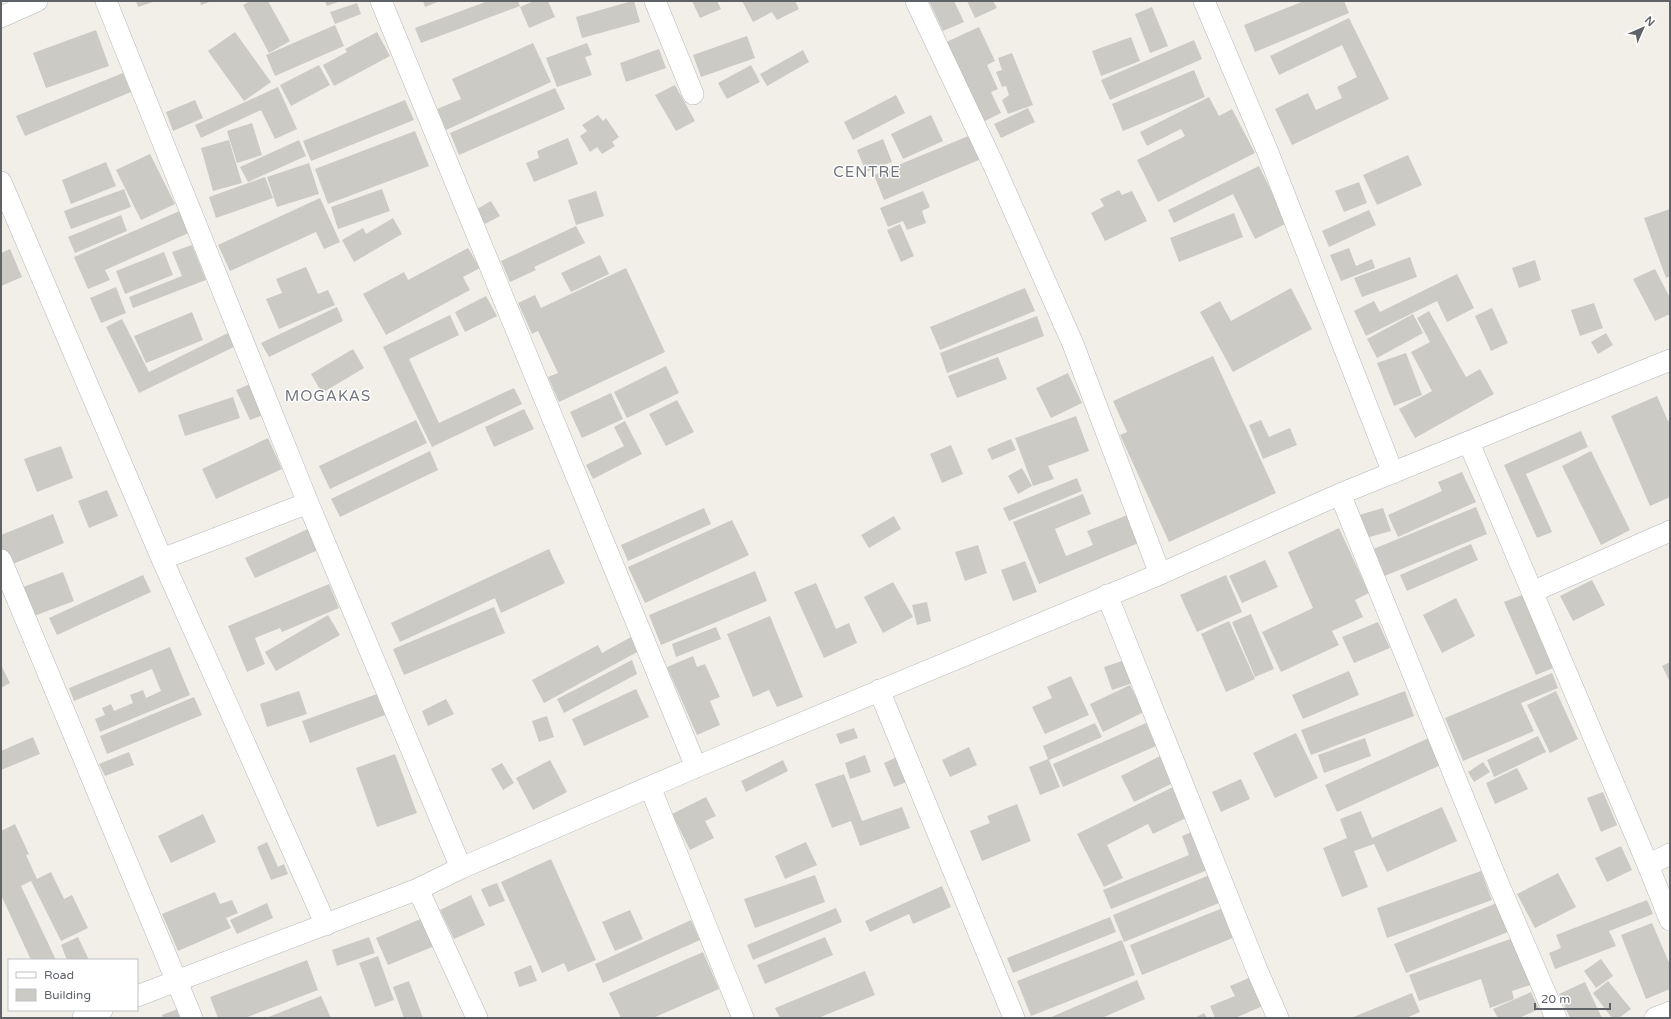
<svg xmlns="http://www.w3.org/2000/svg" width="1671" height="1019" viewBox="0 0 1671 1019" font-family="'Varela Round',sans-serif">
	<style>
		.building { fill: #cccac5 }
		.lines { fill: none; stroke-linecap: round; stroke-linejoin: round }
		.minor-casing { stroke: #b5b8bc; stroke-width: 22 }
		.minor { stroke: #fff; stroke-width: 21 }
		.labels { text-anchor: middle; stroke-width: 3; stroke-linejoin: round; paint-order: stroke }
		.quarter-label { font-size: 15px; letter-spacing: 1px; fill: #70757a; stroke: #fff }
	</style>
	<rect width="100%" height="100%" fill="#f1efe8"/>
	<!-- building -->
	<path class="building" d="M136,1H156L138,7Z
		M200,1H212L201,5Z
		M250,1H268L290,41L269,53L243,5Z
		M325,1H341L327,6Z
		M423,1H440L425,7Z
		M488,1H518L520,6L421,43L415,28Z
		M534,1H548L555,17L529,28L520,7Z
		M632,1H634L640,22L582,38L576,17Z
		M692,1H717L721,9L700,18Z
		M742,1H795L799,9L777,20L772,12L753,22Z
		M929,1H954L964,22L943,31Z
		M967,1H993L997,8L975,18Z
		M1304,1H1344L1349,13L1255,52L1244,25Z
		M357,3L361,14L335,24L330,12Z
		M1152,7L1168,46L1150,53L1135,14Z
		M1349,18L1389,99L1292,145L1275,109L1308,93L1316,110L1342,98L1337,87L1357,77L1342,45L1279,75L1270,56Z
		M335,25L344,46L275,76L266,55Z
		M979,27L995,61L987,65L998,89L991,92L1001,113L981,123L944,43Z
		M96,30L109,66L46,88L33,53Z
		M235,32L271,82L244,101L208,51Z
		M377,32L390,56L334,86L323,65L347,52L345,49Z
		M747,36L755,58L701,77L693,55Z
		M1131,37L1140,61L1101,76L1092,51Z
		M1194,40L1202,59L1110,100L1101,80Z
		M533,43L551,82L446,130L437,109L461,99L452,79Z
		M587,43L592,55L585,57L592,75L557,87L546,58Z
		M659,49L666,68L626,82L620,63Z
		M803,50L809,62L767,86L760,74Z
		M1012,53L1033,105L1008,114L1002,100L1009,95L1006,86L1002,87L996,72L1002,70L998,58Z
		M319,65L330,85L291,106L280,85Z
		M751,65L760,82L727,99L718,83Z
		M1194,70L1205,97L1123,131L1112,104Z
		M123,73L131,92L25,136L16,116Z
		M675,85L695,121L676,131L655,95Z
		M278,87L297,129L275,139L261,110L201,138L195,125Z
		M555,88L565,109L459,155L450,133Z
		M896,95L905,113L853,140L844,122Z
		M1209,97L1219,116L1232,109L1255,153L1158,202L1137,160L1185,136L1181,129L1147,146L1140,132Z
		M195,100L203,118L173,131L166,112Z
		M405,100L414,120L311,161L303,141Z
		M1028,108L1035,122L1001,138L994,124Z
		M598,115L603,121L606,118L619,137L612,142L615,146L602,154L597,147L590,152L580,136L587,131L582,125Z
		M931,115L943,141L903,159L891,134Z
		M252,123L262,155L237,163L227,131Z
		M415,131L429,166L328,204L315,169Z
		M971,135L981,159L884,200L874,175Z
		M568,138L578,164L534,182L526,163L539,158L537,151Z
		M883,139L892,162L866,172L857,150Z
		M229,140L242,183L213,191L201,148Z
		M299,140L306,156L248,182L240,167Z
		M150,154L175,204L141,220L116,170Z
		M1408,155L1422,185L1377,205L1363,175Z
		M106,162L116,186L71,204L62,180Z
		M309,163L319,194L277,207L267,177Z
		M1259,166L1287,223L1255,239L1233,194L1174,223L1168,210Z
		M265,177L273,198L216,218L209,197Z
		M1359,182L1367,203L1344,212L1335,191Z
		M124,189L131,207L71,229L64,211Z
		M382,189L390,211L338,229L331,207Z
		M1119,190L1122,195L1132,191L1147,221L1105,241L1091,213L1104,206L1100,199Z
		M596,191L604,216L576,225L568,200Z
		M923,191L930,207L922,211L926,223L907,230L903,221L888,227L880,208Z
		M320,198L340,242L324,249L316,232L230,271L218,245Z
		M491,201L500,216L485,224L477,209Z
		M1670,209V276L1666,278L1644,218Z
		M182,210L191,232L105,270L110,280L88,289L74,257Z
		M1369,210L1376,225L1329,247L1322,231Z
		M1234,213L1243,237L1179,262L1170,238Z
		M121,215L127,231L75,253L68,237Z
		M393,218L402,234L354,262L342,240L363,228L366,234Z
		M900,224L914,256L901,262L887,230Z
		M576,226L585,243L534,267L536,270L510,282L501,261Z
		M192,245L206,280L133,308L129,297L182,276L172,252Z
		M468,248L480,268L463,277L470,290L386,335L363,294L404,272L408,280Z
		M1349,248L1356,266L1372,259L1375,268L1341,281L1330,255Z
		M10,249L22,277L1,286V253Z
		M164,252L173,275L125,294L116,271Z
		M600,255L609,274L571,292L561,273Z
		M1410,257L1417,277L1362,297L1354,278Z
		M1535,260L1541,280L1519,288L1512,268Z
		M306,267L318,294L328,290L335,305L279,329L266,299L282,293L276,279Z
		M626,268L665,352L559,402L548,377L558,373L538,331L532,334L518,303L535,295L541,308Z
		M1655,269L1670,298V314L1655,321L1633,279Z
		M1457,274L1474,308L1447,322L1437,301L1366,336L1354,311L1374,301L1380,312Z
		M116,287L126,313L101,323L90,298Z
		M1025,288L1035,311L940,350L930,327Z
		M1291,288L1312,329L1233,372L1200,312L1220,301L1231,321Z
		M486,296L497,316L465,332L455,312Z
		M1594,303L1603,328L1580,336L1571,310Z
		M337,307L343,321L269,357L261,343Z
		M1492,308L1508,343L1491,351L1475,316Z
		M1429,311L1466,377L1480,369L1494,394L1415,438L1399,409L1432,391L1411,352L1430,342L1417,318Z
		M192,312L203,340L146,363L134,336Z
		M1413,314L1423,333L1377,358L1367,339Z
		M450,315L459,335L409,359L439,423L514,388L522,404L432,447L383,347Z
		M1037,316L1044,336L947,373L940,353Z
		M122,319L149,372L230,332L236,346L139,393L106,327Z
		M1606,333L1613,345L1598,354L1591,342Z
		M353,349L364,368L322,393L311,374Z
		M1406,353L1422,395L1394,406L1377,363Z
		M1213,356L1276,493L1169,542L1120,435L1127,432L1113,401Z
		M998,357L1007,379L957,398L948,376Z
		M666,366L679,393L627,418L614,392Z
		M1068,373L1082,403L1051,418L1036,388Z
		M250,384L263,415L250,420L236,390Z
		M611,393L623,419L582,438L570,412Z
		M1657,396L1668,421L1670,420V497L1650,506L1611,416Z
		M233,397L240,418L185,436L178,415Z
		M677,400L694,432L666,446L649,414Z
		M524,409L534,429L494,447L485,427Z
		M1076,416L1089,451L1048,466L1054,479L1033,486L1015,438Z
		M416,420L427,443L330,489L319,466Z
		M1261,420L1269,437L1290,428L1297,445L1263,459L1249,425Z
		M625,421L642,454L593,479L586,465L624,446L614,427Z
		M1581,431L1588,447L1526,474L1552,532L1537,538L1504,465Z
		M268,438L282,469L216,499L202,469Z
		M1011,439L1016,450L992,460L987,449Z
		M951,445L963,474L942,483L930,454Z
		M61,446L73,478L37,492L24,459Z
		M430,451L438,470L340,517L331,499Z
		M1591,451L1630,530L1601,545L1562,466Z
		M1022,468L1032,486L1018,494L1008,476Z
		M1462,472L1476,502L1398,537L1388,515L1442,491L1438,482Z
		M1077,478L1082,491L1009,521L1003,508Z
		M107,490L118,516L89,528L78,501Z
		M1083,494L1091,514L1055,529L1066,556L1093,545L1087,531L1130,514L1141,542L1039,584L1013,522Z
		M1476,507L1487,534L1382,577L1371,550Z
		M704,508L711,524L628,561L621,545Z
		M1383,508L1391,531L1366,538L1359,515Z
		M53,514L64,543L8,566L1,547V535Z
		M894,516L901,529L869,548L861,535Z
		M732,520L749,555L645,603L628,567Z
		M1339,528L1369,593L1355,600L1363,617L1332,631L1339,645L1281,672L1262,632L1313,608L1288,552Z
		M308,529L318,550L255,578L245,558Z
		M1471,544L1478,560L1407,591L1400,575Z
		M978,545L987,573L965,581L955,552Z
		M549,549L565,583L501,613L495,598L400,642L391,623Z
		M1265,560L1278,587L1242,603L1229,576Z
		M1025,561L1037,592L1013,601L1001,570Z
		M755,571L767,601L661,645L649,615Z
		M63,572L74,601L34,616L23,587Z
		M143,575L151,592L57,635L49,618Z
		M1226,575L1242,612L1197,632L1180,595Z
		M1592,580L1605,605L1573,621L1560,596Z
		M893,582L913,617L883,633L864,597Z
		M816,583L836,629L849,623L857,643L824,658L794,592Z
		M329,584L339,608L282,632L280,628L255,638L265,664L247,672L228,626Z
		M1522,595L1553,668L1536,675L1504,602Z
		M1456,598L1475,636L1442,653L1423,615Z
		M927,602L931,621L917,625L912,605Z
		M494,607L505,633L404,675L393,649Z
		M1251,614L1274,669L1255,677L1232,622Z
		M328,615L340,635L276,671L265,652Z
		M770,616L803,697L777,707L769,690L753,697L727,634Z
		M1229,621L1255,679L1226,692L1201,634Z
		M1378,622L1390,648L1354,663L1342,637Z
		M716,627L721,639L676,657L672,644Z
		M631,637L639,651L544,703L532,680L598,645L602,653Z
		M170,647L190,695L100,732L95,719L105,715L102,708L111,704L114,711L133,703L130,695L143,690L146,698L161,691L152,669L74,701L69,688Z
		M693,656L697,667L705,664L720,697L710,701L720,725L697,735L667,667Z
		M632,660L637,674L564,713L557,699Z
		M1125,660L1133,683L1112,690L1104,667Z
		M1670,662V682L1662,666Z
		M1,665L10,683L1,688Z
		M1349,671L1359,695L1303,719L1292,695Z
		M1552,673L1558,688L1521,703L1534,731L1463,761L1445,718Z
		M1071,676L1089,715L1045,734L1032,707L1052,698L1047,687Z
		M1130,685L1144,712L1103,732L1090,704Z
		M636,689L649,717L584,746L572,719Z
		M299,691L307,714L267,727L260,704Z
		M1405,691L1414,716L1311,755L1301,730Z
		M1556,691L1578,739L1550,753L1527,705Z
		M377,694L385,715L310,743L302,721Z
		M194,697L202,715L107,754L100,736Z
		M446,699L454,714L428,726L422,711Z
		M547,716L554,737L539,742L532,721Z
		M1095,723L1102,737L1049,760L1060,787L1040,795L1029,767L1048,759L1043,746Z
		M1146,723L1156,746L1063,787L1053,764Z
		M854,728L858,738L840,744L836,734Z
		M1296,733L1318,778L1275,798L1253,753Z
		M1538,736L1546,752L1494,777L1487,760Z
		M33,737L40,754L1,770V751Z
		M1431,737L1443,764L1337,812L1325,785Z
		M1365,738L1371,756L1324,773L1318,755Z
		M969,747L977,765L950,777L942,760Z
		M129,752L134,765L105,776L99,764Z
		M395,754L417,813L377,827L356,768Z
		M865,755L871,772L850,779L845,763Z
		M899,756L909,781L894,787L884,763Z
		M1160,756L1173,783L1134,802L1121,776Z
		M550,760L567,792L533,810L516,778Z
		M783,760L788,771L746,792L741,781Z
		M1483,762L1490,772L1474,782L1468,772Z
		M502,763L514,783L503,790L491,769Z
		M1517,768L1528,789L1495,804L1486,783Z
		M844,774L862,821L902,807L910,828L860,846L851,821L832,828L815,784Z
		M1241,779L1250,799L1221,812L1212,792Z
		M1173,787L1188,817L1153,834L1148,824L1107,845L1123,878L1104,887L1077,834Z
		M1603,792L1617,825L1601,832L1587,798Z
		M706,797L716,816L705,821L714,838L690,850L672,814Z
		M1017,804L1031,841L982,861L970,831L990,823L987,816Z
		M1442,807L1457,841L1387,872L1374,844L1354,851L1368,887L1342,897L1323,848L1347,838L1340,819L1361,811L1372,838Z
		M203,814L216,842L171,863L158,836Z
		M15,824L29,854L26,855L37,879L51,872L64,899L72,895L88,928L61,941L31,881L21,886L56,960H31L1,895V831Z
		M1194,831L1210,869L1111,909L1103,890L1189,855L1182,836Z
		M267,842L278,867L284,864L288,874L271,880L257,847Z
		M806,842L817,865L785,879L775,856Z
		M1621,846L1632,870L1607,882L1595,858Z
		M551,859L596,960L568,972L564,963L542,973L501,882Z
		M1481,871L1492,900L1387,938L1377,908Z
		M1558,873L1576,907L1535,928L1517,894Z
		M1212,874L1224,901L1124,942L1113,915Z
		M815,875L825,902L755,928L744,899Z
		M497,883L505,901L489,907L481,889Z
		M942,886L951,907L913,924L909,914L870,932L865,921Z
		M215,892L220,904L232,900L238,913L226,918L231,928L178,951L162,914Z
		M471,895L485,925L454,939L440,910Z
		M1647,900L1653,914L1609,931L1616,946L1555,969L1549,953L1561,948L1556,935Z
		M267,903L273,918L237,934L230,920Z
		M1497,903L1508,932L1406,973L1394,944Z
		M1228,906L1240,935L1142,975L1130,945Z
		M836,908L842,922L753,960L747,945Z
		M630,910L643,939L615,951L602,922Z
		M425,917L437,945L388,965L376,938Z
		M1110,917L1116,932L1013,973L1007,958Z
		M691,920L700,940L603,983L595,964Z
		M1652,923L1670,965V989L1646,999L1621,935Z
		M78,937L89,960H67L61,945Z
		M369,937L375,953L337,966L332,950Z
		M825,937L833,955L765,984L757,965Z
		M1513,938L1536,983L1512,991L1514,999L1490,1008L1481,979L1419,1001L1409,975Z
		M1122,940L1135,975L1031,1016L1017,981Z
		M703,952L719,989L653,1018H621L609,993Z
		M378,956L394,1000L375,1007L359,963Z
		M1601,959L1613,976L1596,988L1584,971Z
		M307,960L318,990L245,1018H218L210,997Z
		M531,965L537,981L519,987L514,972Z
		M865,971L875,995L818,1018H780L775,1008Z
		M1251,977L1263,1006L1235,1018H1215L1210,1006L1235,996L1230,986Z
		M1137,980L1145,999L1102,1018H1049Z
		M409,981L423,1018H404L393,987Z
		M1608,981L1631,1009L1619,1018H1612L1593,993Z
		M1585,982L1602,1018H1570L1559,994Z
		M1531,992L1539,1009L1519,1018H1498L1493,1009Z
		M1412,993L1420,1012L1406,1018H1351Z
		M321,996L331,1018H266Z
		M183,1007L187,1018H163L162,1015Z
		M1204,1013L1207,1018H1195Z"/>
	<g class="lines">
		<defs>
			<path id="minor" d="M106,1L308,503L461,868
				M381,1L696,767
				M655,1L693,94
				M916,1L995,168L1073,344L1160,574
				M1204,1L1269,155L1393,473
				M1,17L37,1
				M1,182L162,559L326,925
				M1469,443L1648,865L1670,920
				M1340,494L1498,883L1556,1018
				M162,559L308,503
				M1,560L192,1018
				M1532,592L1670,531
				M1107,595L1257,970L1278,1018
				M879,690L1014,1018
				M650,787L743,1018
				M1648,865L1670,854
				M418,889L477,1018
				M137,996L418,889L461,868L696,767L1160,574L1340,494L1670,360
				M83,1018L102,1010
				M1655,1018L1670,1012"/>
		</defs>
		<!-- minor casing -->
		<use href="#minor" class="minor-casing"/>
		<!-- minor -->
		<use href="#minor" class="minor"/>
	</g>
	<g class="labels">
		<!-- quarter labels -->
		<g class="quarter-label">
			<text x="867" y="177">CENTRE</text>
			<text x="328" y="401">MOGAKAS</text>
		</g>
	</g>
	<!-- border -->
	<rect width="1671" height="1019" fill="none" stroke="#5f6368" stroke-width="4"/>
	<!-- legend -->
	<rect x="8" y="959" width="130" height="52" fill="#ffffff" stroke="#bfc1c3"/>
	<rect x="16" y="972" width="20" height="6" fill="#ffffff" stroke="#bfc1c3"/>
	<text x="44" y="979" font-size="12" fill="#5f6368">Road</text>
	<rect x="16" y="989" width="20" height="12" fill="#cccac5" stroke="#bfc1c3"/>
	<text x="44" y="999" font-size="12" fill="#5f6368">Building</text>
	<!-- north arrow -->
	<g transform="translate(1643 28) rotate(45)" stroke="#ffffff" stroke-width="3" paint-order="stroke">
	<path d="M0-3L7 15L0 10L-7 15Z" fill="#5f6368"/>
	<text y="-6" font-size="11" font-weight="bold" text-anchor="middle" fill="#5f6368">N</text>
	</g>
	<!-- scale -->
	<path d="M1535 1003v6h75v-6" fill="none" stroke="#5f6368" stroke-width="2"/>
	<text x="1541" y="1003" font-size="12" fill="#5f6368" stroke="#ffffff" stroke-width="3" paint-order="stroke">20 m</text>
</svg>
